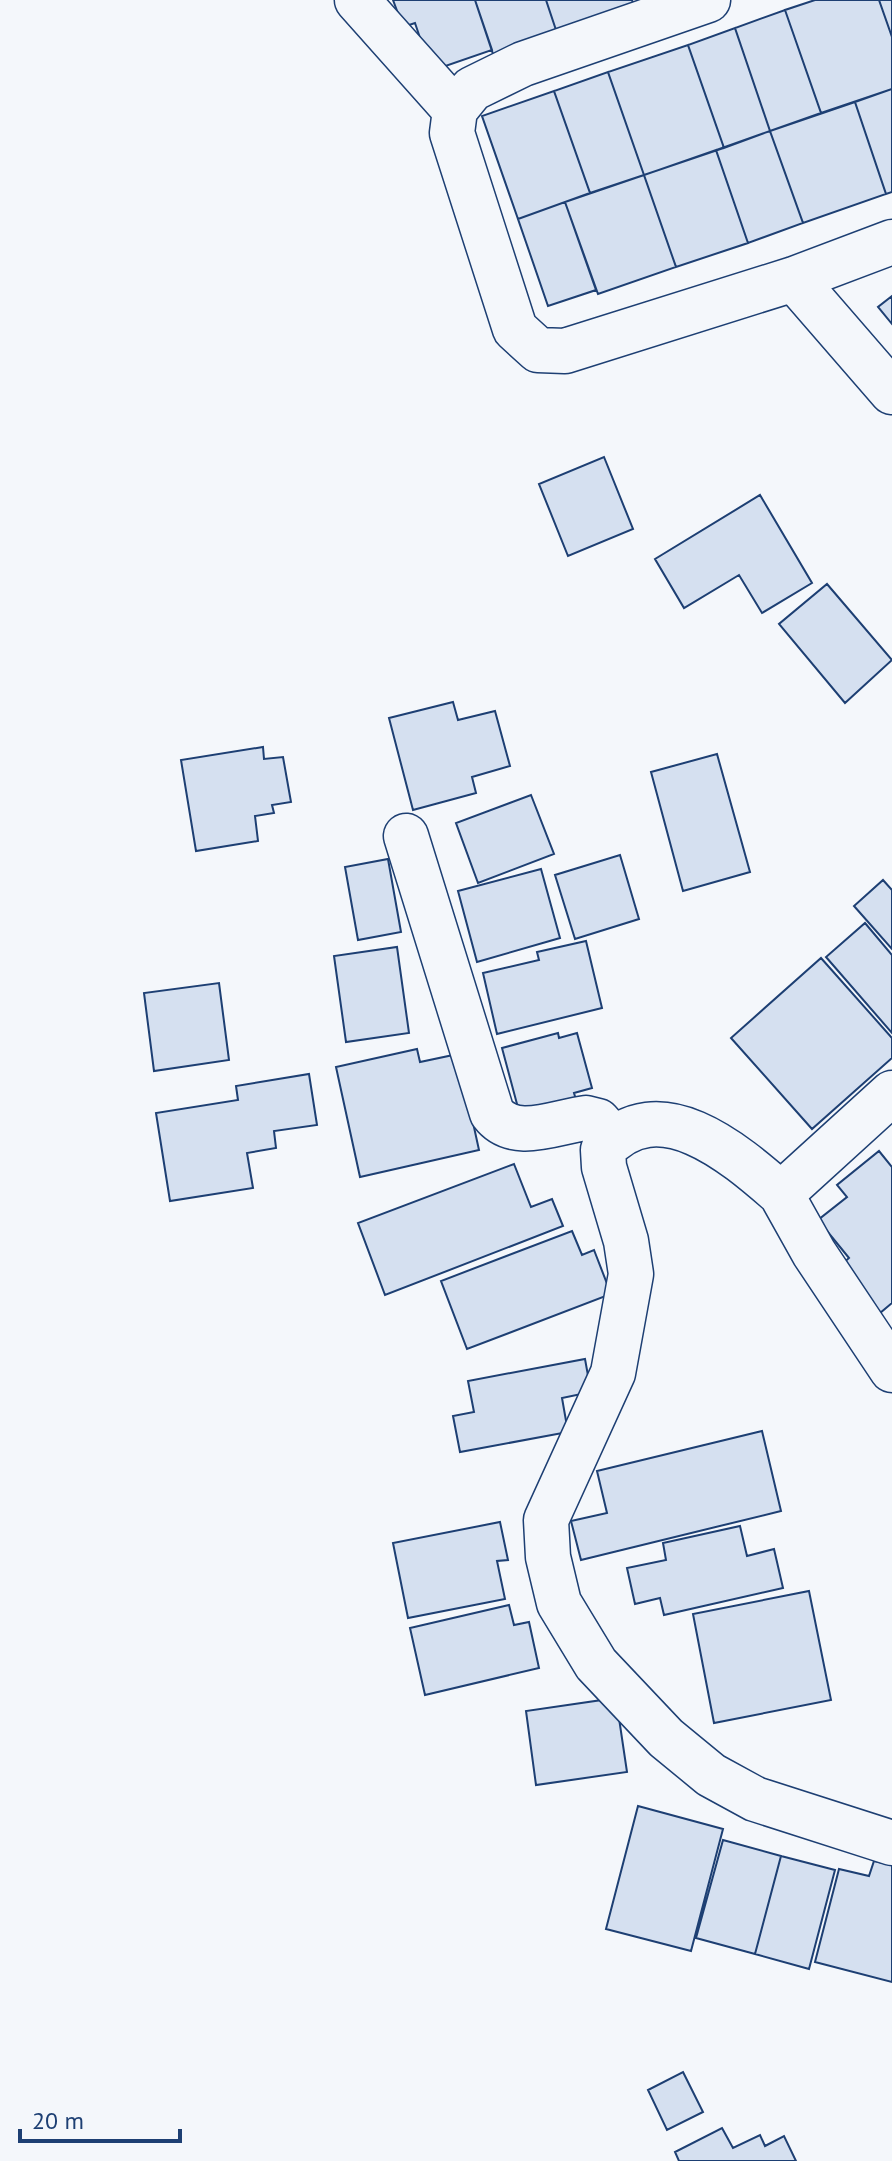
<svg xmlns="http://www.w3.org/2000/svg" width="892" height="2161" viewBox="0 0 892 2161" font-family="'PT Sans',sans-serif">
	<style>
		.building { fill: #d5e0f0; stroke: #1d3f73; stroke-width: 2 }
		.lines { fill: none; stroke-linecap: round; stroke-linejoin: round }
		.minor-casing { stroke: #1d3f73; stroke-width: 47 }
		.minor { stroke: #f4f7fb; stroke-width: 44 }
	</style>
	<rect width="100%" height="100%" fill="#f4f7fb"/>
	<!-- building -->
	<path class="building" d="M393,0H475L492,50L431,71L415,23L403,27Z
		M475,0H546L559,39L495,60Z
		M546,0H632L636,12L559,39Z
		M815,0H879L892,37V89L821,113L785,10Z
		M879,0H892V37Z
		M785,10L821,113L770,131L735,28Z
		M735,28L770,131L724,148L688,45Z
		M688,45L724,148L644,175L608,72Z
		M608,72L644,175L590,193L554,91Z
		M892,89V192L886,194L855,102Z
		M554,91L590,193L518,219L482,116Z
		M855,102L886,194L803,223L770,131Z
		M770,131L803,223L748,243L716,150Z
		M716,150L748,243L676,267L644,175Z
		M644,175L676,267L598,294L565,202Z
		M565,202L596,290L548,306L518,219Z
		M892,296V324L878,307Z
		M604,457L633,529L568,556L539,484Z
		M760,495L812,583L762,613L739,575L684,608L655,559Z
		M827,584L892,660L845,703L779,624Z
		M453,702L458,720L495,711L510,766L472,777L476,793L413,810L389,718Z
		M263,747L264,759L283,757L291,802L272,805L274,813L255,816L258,841L196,851L181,760Z
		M717,754L750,872L683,891L651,772Z
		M531,795L554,854L478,883L456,823Z
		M620,855L639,919L575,939L555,875Z
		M388,859L401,932L358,940L345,867Z
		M541,869L560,938L477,962L458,891Z
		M883,880L892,890V949L854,906Z
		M865,923L892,955V1033L826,957Z
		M586,941L602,1008L497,1034L483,973L539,960L537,952Z
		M397,947L409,1033L346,1042L334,956Z
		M821,958L892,1038V1058L812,1129L731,1038Z
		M219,983L229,1060L154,1071L144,993Z
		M558,1033L559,1038L577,1033L592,1088L574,1093L577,1103L521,1119L502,1048Z
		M417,1049L420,1062L458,1054L479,1150L360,1177L336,1067Z
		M309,1074L317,1125L274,1131L276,1148L247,1153L253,1188L170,1201L156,1113L238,1100L236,1086Z
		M879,1151L892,1167V1303L880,1313L841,1265L849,1258L818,1220L847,1197L837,1185Z
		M514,1164L531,1207L552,1199L563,1226L385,1295L358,1223Z
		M572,1231L582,1255L594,1250L611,1294L467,1349L441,1281Z
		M585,1359L591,1392L562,1398L568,1432L460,1452L453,1416L474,1412L468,1381Z
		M762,1431L781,1511L581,1560L571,1521L607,1513L597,1471Z
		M500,1522L508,1560L497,1561L505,1599L408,1618L393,1543Z
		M740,1526L747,1556L774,1549L783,1588L664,1615L660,1598L635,1604L627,1568L666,1560L663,1543Z
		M809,1591L831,1700L714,1723L693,1614Z
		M509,1605L514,1625L529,1622L539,1668L425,1695L410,1628Z
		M616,1698L627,1772L536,1785L526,1711Z
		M638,1806L723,1829L691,1951L606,1929Z
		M723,1840L781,1856L755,1954L696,1938Z
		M781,1856L835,1870L809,1969L755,1954Z
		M874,1861L892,1865V1982L815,1962L839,1869L869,1876Z
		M683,2072L703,2112L667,2130L648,2090Z
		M722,2128L733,2148L760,2135L765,2146L784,2136L796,2161H679L675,2152Z"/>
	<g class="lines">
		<defs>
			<path id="minor" d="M357,0L455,110
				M708,0L523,64L472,89L455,110L452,133L515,329L538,350L565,351L794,279L892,242
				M794,279L892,392
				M406,836L492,1113C514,1142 555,1122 586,1118L598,1121L613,1138
				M892,1093L781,1194L814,1253L892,1370
				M781,1194C736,1155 659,1087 603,1150L604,1167L626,1241L631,1274L613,1373L546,1520L548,1557L559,1603L596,1664L666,1738L711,1775L755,1799L892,1843"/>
		</defs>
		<!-- minor casing -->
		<use href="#minor" class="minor-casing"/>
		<!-- minor -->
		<use href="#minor" class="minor"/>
	</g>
	<!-- scale -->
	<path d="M20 2129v12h160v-12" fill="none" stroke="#1d3f73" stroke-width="4"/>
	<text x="32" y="2129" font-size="24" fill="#1d3f73" stroke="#f4f7fb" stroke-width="6" paint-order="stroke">20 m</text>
</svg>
